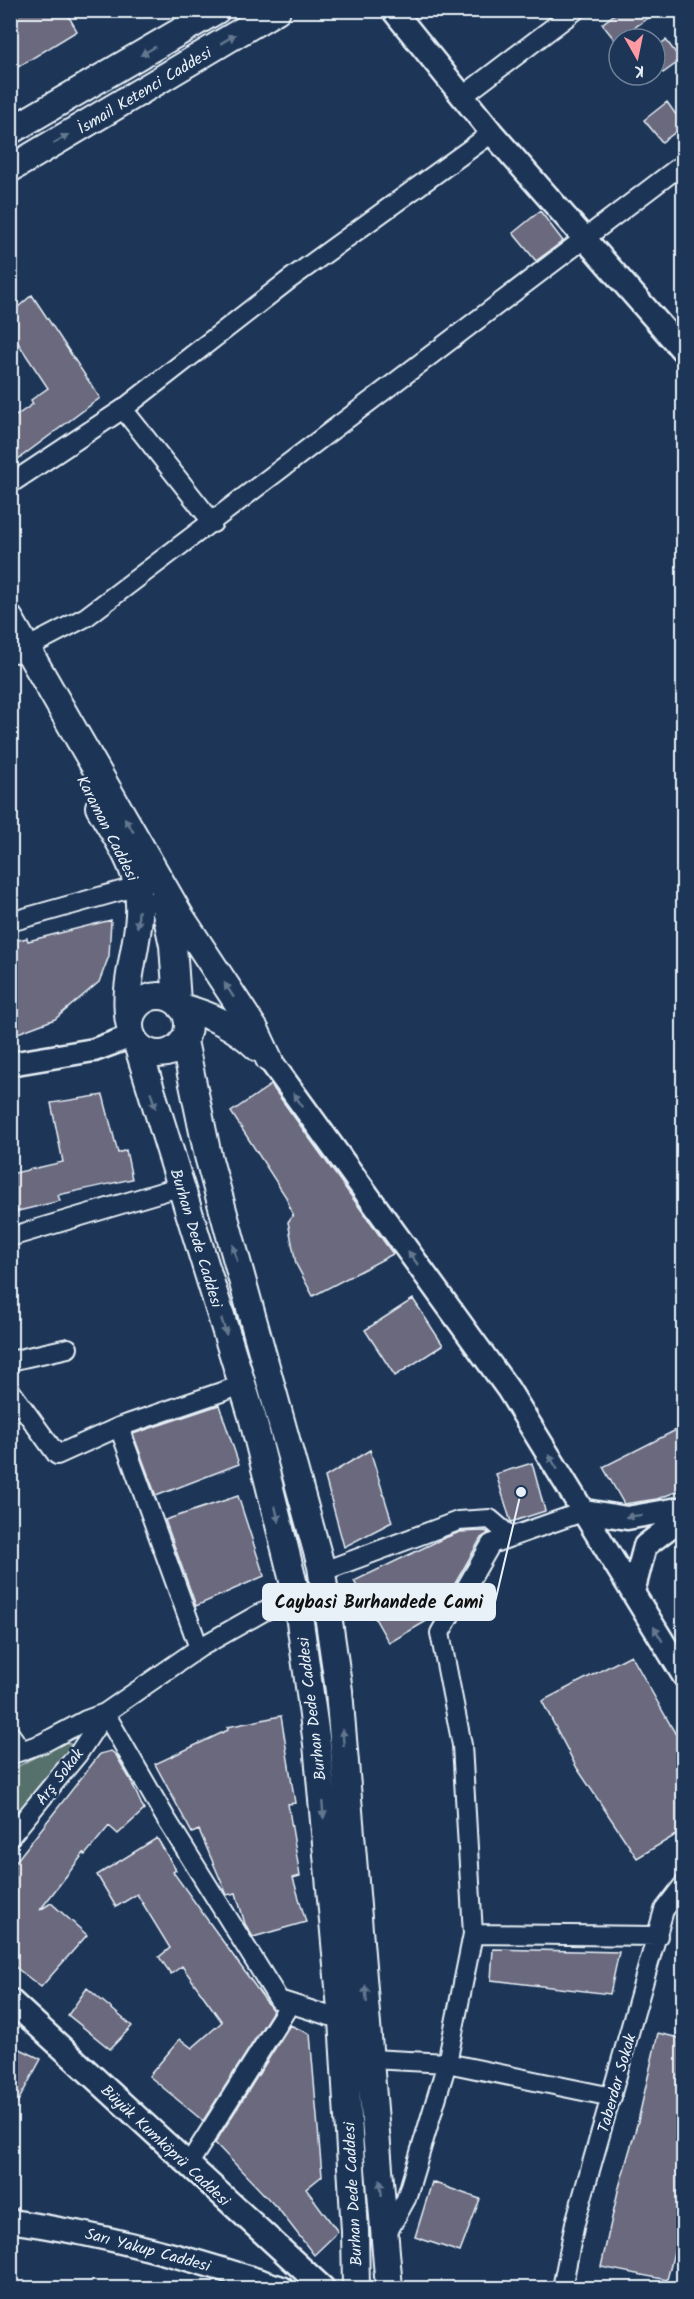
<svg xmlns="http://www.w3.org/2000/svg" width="694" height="2299" viewBox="0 0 694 2299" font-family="Kalam,sans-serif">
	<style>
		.green { fill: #566f6c; stroke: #9fb0b2; stroke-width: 1.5 }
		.building { fill: #6a697e; stroke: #e8f1f8; stroke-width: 1.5 }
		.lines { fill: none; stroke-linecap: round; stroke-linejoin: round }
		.minor-casing { stroke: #e8f1f8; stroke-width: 22 }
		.tertiary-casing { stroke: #e8f1f8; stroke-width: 27 }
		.secondary-casing { stroke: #e8f1f8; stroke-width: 30 }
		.minor { stroke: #1d3557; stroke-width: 18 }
		.tertiary { stroke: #1d3557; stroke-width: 22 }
		.secondary { stroke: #1d3557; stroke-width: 26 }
		.oneway { fill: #64778f }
		.labels { text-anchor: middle; stroke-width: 5; stroke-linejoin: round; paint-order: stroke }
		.street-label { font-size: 16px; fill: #e8f1f8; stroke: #1d3557 }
		.leader { fill: none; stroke: #e8f1f8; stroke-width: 2 }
		.callout-dot { fill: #e8f1f8; stroke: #1d3557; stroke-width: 2 }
		.callout { fill: #e8f1f8; stroke: #e8f1f8; stroke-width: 2 }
		.callout-label { font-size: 18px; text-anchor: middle; font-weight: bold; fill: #111 }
	</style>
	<rect width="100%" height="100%" fill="#1d3557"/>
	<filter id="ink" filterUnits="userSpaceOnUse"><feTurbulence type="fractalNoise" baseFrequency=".0167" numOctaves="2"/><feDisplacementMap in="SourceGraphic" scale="12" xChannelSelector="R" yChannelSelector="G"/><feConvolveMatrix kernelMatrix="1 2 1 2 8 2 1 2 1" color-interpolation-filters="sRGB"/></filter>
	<g filter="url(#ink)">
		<!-- green -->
		<path class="green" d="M64,1741L72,1745L70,1752L11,1825V1770Z"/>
		<!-- building -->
		<path class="building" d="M10,10H65L77,31L10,72Z
			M620,10H660L631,30L638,39H614L602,24Z
			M666,40L681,60L663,73L655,62V48Z
			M667,102L684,126L662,142L644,120Z
			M540,211L563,241L536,261L513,233Z
			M32,295L100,398L10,465V420L33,404L31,400L48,388L10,331V314Z
			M111,920L109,956L99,982L55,1019L10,1036V942L27,938L28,941Z
			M271,1085L393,1254L313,1296L296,1264L288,1222L293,1215L286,1197L231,1112Z
			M103,1095L118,1153L126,1150L132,1179L58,1195L60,1201L10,1213V1174L63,1162L51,1103Z
			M413,1299L443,1345L395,1376L365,1330Z
			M219,1405L239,1464L156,1496L133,1434Z
			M684,1426V1489L657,1499L624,1504L603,1467Z
			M370,1450L392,1522L344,1547L325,1477Z
			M532,1463L545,1511L511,1522L496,1474Z
			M238,1496L264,1576L196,1606L165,1520Z
			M485,1531L489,1533L481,1538L437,1615L389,1643L354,1581L442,1539L460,1532Z
			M631,1655L679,1740L684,1738V1830L637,1858L577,1768L542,1701Z
			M281,1716L295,1803L288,1804L300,1876L293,1878L306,1922L253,1937L245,1924L236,1893L227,1895L199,1830L192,1833L155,1764L228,1730L227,1727Z
			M111,1751L116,1755L130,1779L144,1810L118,1834L109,1826L85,1855L84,1853L40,1910L51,1903L87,1935L41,1987L10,1963V1869L100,1754Z
			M157,1838L176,1870L173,1872L273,2011L203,2121L149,2076L180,2039L192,2048L222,2022L182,1966L171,1974L159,1957L170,1948L137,1894L116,1907L97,1875Z
			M493,1949L619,1952L610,1994L491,1980Z
			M87,1988L132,2026L110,2049L68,2015Z
			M290,2025L310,2034L322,2176L306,2189L338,2232L314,2255L280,2211L215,2143Z
			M658,2033L684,2039V2212L667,2280L601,2267L618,2191L638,2121Z
			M10,2044L41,2059L10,2116Z
			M432,2182L480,2199L460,2252L415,2237Z"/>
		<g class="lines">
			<defs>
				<path id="minor" d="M463,96L576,10
					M123,409L213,523
					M10,484L123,409L290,279L492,133
					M17,653L86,617L684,163
					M10,922L138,886
					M10,1237L182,1186
					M10,1361L68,1348
					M10,1390L57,1455L119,1427L242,1385
					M119,1427L199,1648
					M321,1572L458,1521L490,1519L510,1536
					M10,1734L22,1751
					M10,1755L43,1743L86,1720L105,1713L199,1648L296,1593
					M10,1837L78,1754L105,1713L165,1817L279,2000L342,2020
					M473,1934L658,1936
					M371,2059L447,2063L612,2097
					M188,2165L290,2004
					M385,2237L406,2199L447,2063L473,1934L462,1745L440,1633L491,1544L585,1511
					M562,2288L575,2223L664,1910L684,1884"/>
				<path id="tertiary" d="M393,10L492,133L684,352
					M269,1059L508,1389L684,1676
					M10,1064L94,1050L132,1036
					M585,1511L627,1518L684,1508
					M633,1592L645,1546L684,1516
					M10,2000L323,2288
					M10,2221C104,2234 193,2259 282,2288"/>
				<path id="secondary" d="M10,131L217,10
					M10,169L277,10
					M10,619L181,917L256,1031L269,1059
					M99,807C112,831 132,858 137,885C147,934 119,979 130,1027
					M163,899L173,945L177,1002
					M130 1025a29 29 0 1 1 58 0a29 29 0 1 1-58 0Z
					M181,1007C211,1015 235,1026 258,1048
					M184,1041L208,1156L321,1566L339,1691L389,2288
					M137,1044L252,1416L296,1593L317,1744L342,2020L355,2231L356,2288"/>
			</defs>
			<!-- minor casing -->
			<use href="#minor" class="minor-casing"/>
			<!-- tertiary casing -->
			<use href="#tertiary" class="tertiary-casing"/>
			<!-- secondary casing -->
			<use href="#secondary" class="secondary-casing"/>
			<!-- minor -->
			<use href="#minor" class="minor"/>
			<!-- tertiary -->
			<use href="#tertiary" class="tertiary"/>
			<!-- secondary -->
			<use href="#secondary" class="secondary"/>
		</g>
		<!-- one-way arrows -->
		<defs><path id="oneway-solid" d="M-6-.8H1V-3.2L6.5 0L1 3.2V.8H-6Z" transform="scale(1.5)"/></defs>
		<g class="oneway">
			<use href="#oneway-solid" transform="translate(228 39) rotate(-31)"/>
			<use href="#oneway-solid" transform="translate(148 51) rotate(150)"/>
			<use href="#oneway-solid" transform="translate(61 139) rotate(-31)"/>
			<use href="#oneway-solid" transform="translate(129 825) rotate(-121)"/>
			<use href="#oneway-solid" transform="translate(138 919) rotate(94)"/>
			<use href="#oneway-solid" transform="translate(229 990) rotate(-123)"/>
			<use href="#oneway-solid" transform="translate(153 1100) rotate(72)"/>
			<use href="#oneway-solid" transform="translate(298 1100) rotate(-125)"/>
			<use href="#oneway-solid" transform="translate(235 1253) rotate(-105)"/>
			<use href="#oneway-solid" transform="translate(413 1258) rotate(-126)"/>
			<use href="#oneway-solid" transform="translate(224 1327) rotate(73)"/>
			<use href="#oneway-solid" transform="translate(553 1462) rotate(-122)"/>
			<use href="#oneway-solid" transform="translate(277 1514) rotate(76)"/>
			<use href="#oneway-solid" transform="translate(634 1516) rotate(173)"/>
			<use href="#oneway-solid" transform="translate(658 1634) rotate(-121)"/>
			<use href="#oneway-solid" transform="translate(343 1737) rotate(-95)"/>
			<use href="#oneway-solid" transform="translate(323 1810) rotate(85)"/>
			<use href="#oneway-solid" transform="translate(366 1994) rotate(-95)"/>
			<use href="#oneway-solid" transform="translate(381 2188) rotate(-95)"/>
		</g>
	</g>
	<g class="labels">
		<!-- street labels -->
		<g class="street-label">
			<text transform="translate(144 90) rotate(-31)" y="6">İsmail Ketenci Caddesi</text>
			<text transform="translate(108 828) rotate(63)" y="6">Karaman Caddesi</text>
			<text transform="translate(197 1238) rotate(73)" y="6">Burhan Dede Caddesi</text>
			<text transform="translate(311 1709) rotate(-97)" y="6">Burhan Dede Caddesi</text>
			<text transform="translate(59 1776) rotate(-52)" y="6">Arş Sokak</text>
			<text transform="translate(616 2083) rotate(-74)" y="6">Taberdar Sokak</text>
			<text transform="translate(166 2145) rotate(43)" y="6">Büyük Kumköprü Caddesi</text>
			<text transform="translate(352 2194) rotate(-93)" y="6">Burhan Dede Caddesi</text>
			<text transform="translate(148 2249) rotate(15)" y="6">Sarı Yakup Caddesi</text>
		</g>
	</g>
	<!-- callouts -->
	<path class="leader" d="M521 1492L495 1602"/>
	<circle class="callout-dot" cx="521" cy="1492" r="6"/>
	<rect class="callout" x="263" y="1584" width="232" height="36" rx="6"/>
	<g class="callout-label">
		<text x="379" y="1608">Caybasi Burhandede Cami</text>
	</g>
	<!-- margin -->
	<rect width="694" height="2299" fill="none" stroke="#1d3557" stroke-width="36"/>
	<rect x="18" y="18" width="658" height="2263" fill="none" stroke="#e8f1f8" stroke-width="2" filter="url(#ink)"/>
	<!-- north arrow -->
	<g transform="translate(637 57) rotate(171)"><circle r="28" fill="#1d3557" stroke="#6e8097" stroke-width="1.5"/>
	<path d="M0-4.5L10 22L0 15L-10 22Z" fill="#ff9aa2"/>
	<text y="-9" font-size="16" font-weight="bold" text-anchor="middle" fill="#e8f1f8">K</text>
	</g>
</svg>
